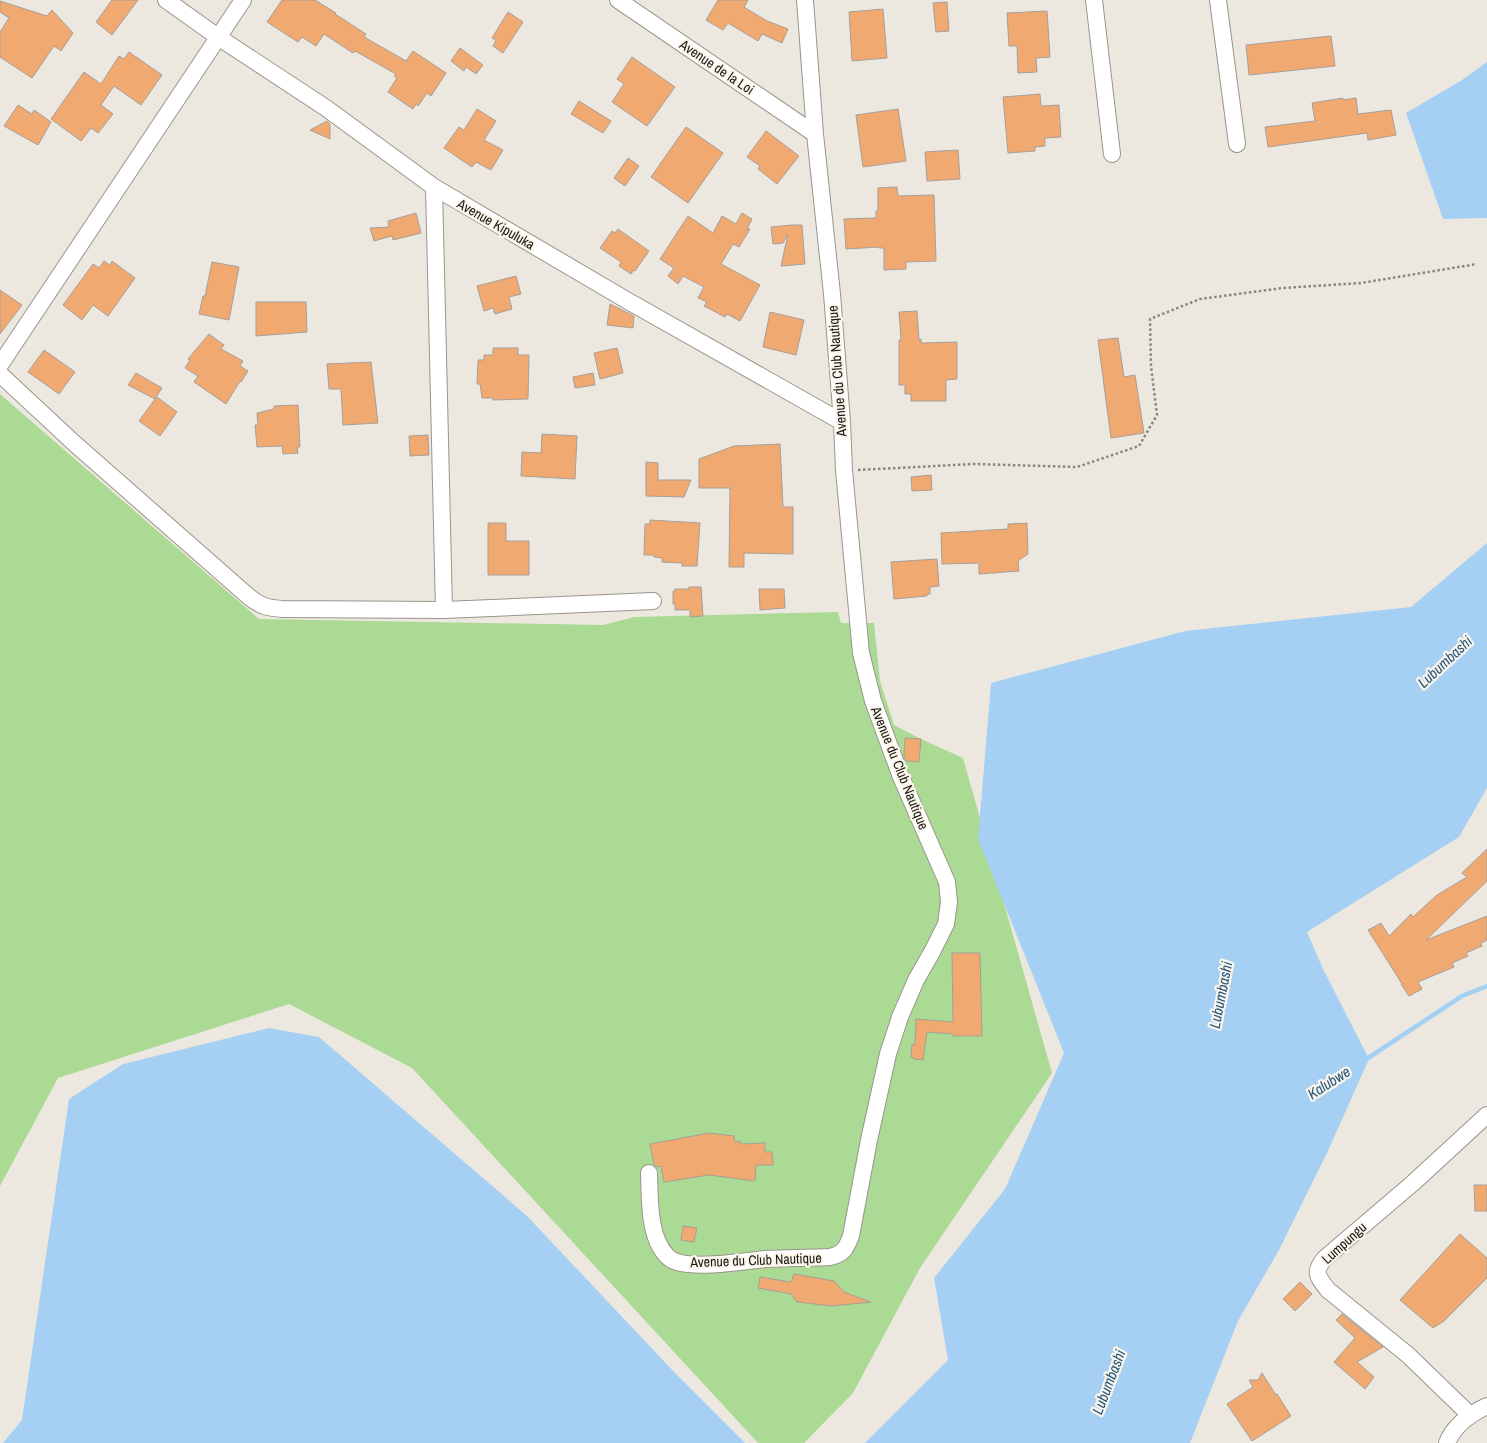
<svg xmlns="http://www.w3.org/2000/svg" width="1487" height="1443" viewBox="0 0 1487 1443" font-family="'Archivo Narrow',sans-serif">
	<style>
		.green { fill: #aada94 }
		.water { fill: #a6d0f3 }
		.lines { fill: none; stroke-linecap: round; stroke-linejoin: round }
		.stream { stroke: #a6d0f3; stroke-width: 4.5 }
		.building { fill: #f0a970; stroke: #a79f99 }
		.minor-casing { stroke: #9a958c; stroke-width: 18 }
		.path { stroke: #89867f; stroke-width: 2.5; stroke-dasharray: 2.5 2.5; stroke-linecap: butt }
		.minor { stroke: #fff; stroke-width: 16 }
		.labels { text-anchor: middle; stroke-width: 4.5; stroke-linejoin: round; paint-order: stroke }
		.street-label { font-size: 14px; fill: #191814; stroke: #fbf5ec }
		.water-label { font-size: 15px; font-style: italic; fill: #23567d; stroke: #fbf5ec }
	</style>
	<rect width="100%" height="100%" fill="#ede8df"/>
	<!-- green -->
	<path class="green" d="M0,394L259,619L603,625L634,617L838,612L841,623H874L880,681L894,725L921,739L963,758L1052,1073L920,1268L853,1393L804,1443H758L412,1068L289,1004L58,1078L0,1186Z"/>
	<!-- water -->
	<path class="water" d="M1487,62V218L1443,219L1406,113L1462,80Z
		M1487,543V788L1459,837L1307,932L1323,969L1369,1059L1327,1153L1279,1250L1238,1321L1190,1443H865L948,1360L934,1278L1005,1189L1064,1053L978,839L991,683L1185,631L1411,607Z
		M269,1028L319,1037L527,1216L676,1374L745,1443H3L22,1420L69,1099L123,1064Z"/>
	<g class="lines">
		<!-- stream -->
		<path class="stream" d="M1365,1060L1462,996L1487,986"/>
	</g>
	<!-- building -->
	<path class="building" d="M112,0H138L112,35L96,22Z
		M282,0H315L336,13L335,14L366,34L364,37L406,61L413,51L446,73L431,96L427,93L418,106L416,104L413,109L388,92L397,78L394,76L396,74L355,51L353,53L324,34L316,46L302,37L298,42L267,22Z
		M718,0H748L744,7L767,21L788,29L782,43L762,34L758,41L728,23L723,30L706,20Z
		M0,1L47,16L52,10L73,33L61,51L54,46L32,78L0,57V32L9,18L0,12Z
		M947,2L949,31L936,32L933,3Z
		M883,9L887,58L852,61L849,12Z
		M1047,11L1050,57L1036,58L1037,72L1018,73L1017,46H1009L1007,13Z
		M508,12L523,22L503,53L493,46L496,40L492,38Z
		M1331,36L1335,66L1249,75L1246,45Z
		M460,48L483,65L476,74L466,67L464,71L451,61Z
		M129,52L162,75L141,105L114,86L101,105L113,114L98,133L91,128L81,141L51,119L84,72L101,84L119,56L124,59Z
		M632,57L675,87L647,126L612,102L624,84L617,79Z
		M1040,94L1041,106L1059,105L1061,137L1045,138V146L1035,147V151L1008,153L1003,97Z
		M1343,98V100L1356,98L1358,114L1391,110L1396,135L1368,140L1367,133L1268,147L1265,127L1315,121L1312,103Z
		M579,101L611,121L603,133L571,114Z
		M18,105L32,114L34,110L51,122L38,145L4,126Z
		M477,109L496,121L484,140L503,150L491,170L476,162L472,167L444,148L459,127L464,130Z
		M898,109L906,161L863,167L856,115Z
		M327,121L330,124V139L310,130Z
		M686,127L723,153L688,203L651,177Z
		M766,131L799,156L777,184L758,169L760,166L747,157Z
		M958,150L960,179L927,181L925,152Z
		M628,158L639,166L625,186L614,178Z
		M897,187L898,196L934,195L936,261L906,262V269L884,270V248H879V247L846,249L844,219L876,218V211H878V188Z
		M416,213L421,233L393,240L392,236L374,241L370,228L389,227L388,221Z
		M742,213L752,219L747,229H750L739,247L733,244L721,264L760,285L740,321L727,314L725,317L704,306L707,302L698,298L704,287L683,276L678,284L668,276L674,268L660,259L688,216L713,233L722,216L736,224Z
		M792,225H802L805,264L781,266L788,234L783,243L773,244L771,227Z
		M618,229L649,251L635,271L634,270L631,274L619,266L621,262L600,248L612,231L615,233Z
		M104,261L110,265L112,261L135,278L108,316L93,305L82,320L63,305L93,264L99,268Z
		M212,262L239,267L229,320L199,314L203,296H205Z
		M516,276L521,294L509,297L512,309L495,314L493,308L484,311L477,286Z
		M0,290L22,305L0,334Z
		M256,302H306L307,332L256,336Z
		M610,304L634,316L633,328L607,325Z
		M917,311L919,340L921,339V343L957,342V379L946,380V401H911V394H905V385H899V340H901L899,312Z
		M770,312L804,320L796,355L763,347Z
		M209,334L224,345L221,349L243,361L240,366L248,371L241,382L240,381L226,404L194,382L198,376L185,368L190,360L188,359Z
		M1118,338L1124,377L1135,375L1144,433L1111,438L1098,340Z
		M493,348H518V355H529L528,399L493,400V398H482L480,384H477L478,360H484V355H493Z
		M617,348L623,373L600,379L594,353Z
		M44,350L75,372L59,394L28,372Z
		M371,362L378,423L343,425L341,389H329L327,364Z
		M136,373L162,388L155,399L157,397L177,412L160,436L139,421L155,399L128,385Z
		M593,373L595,385L575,388L573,377Z
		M298,405L300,447H297L298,453L283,454L282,446L257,447L255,425H258L257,413L274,409V406Z
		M542,434L577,436L575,479L521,476L522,452L541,453Z
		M428,435L429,455L410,456L409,436Z
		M780,444L783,507H793V554L744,553V567H729L730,488H699V459L734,446Z
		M646,462L658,463V480H691L684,497L646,496Z
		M931,475L932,490L912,491L911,477Z
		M650,520L700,523L697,566H682V563L662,562V558L654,557V555H644L645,524H650Z
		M488,523H506V541H529V575H488Z
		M1027,523L1028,554L1018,561L1019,571L979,574V563L942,564L941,533L1008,529V524Z
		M937,559L939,586L930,587V594H927V596L894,599L891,562Z
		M689,587H701L703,616L690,617V610H675V604H673V591H675V589H689Z
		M759,589H784L785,608L760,610Z
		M905,738L921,739L919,762L906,761L904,755Z
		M1487,849V881L1426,940L1487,916V940L1481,943L1482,946L1466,953L1468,956L1452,963L1454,967L1418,982L1422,989L1409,996L1401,984H1402L1368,930L1381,923L1389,936L1411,914L1413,917L1437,895L1467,877L1462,873Z
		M952,953H980L982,1036H953V1034L927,1032L923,1060L914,1059V1058L911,1057L912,1044L915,1045L916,1019L953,1022Z
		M709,1133L734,1136L735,1142L740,1141L741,1144L765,1143V1152H772L773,1165H756L755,1181L709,1175L664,1182L661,1166L657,1167L654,1164L650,1144Z
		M1474,1185H1487V1211H1475Z
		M683,1226L697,1228L694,1242L681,1240Z
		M1460,1234L1487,1258V1278L1444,1321L1433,1328L1400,1300Z
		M794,1274L834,1281L844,1292L871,1302L832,1306L797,1302L791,1294L758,1288L760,1277L791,1282Z
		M1300,1282L1312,1294L1295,1311L1283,1299Z
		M1342,1314L1383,1347L1357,1362L1374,1377L1365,1389L1334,1362L1355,1338L1336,1320Z
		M1262,1373L1276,1395L1277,1394L1291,1416L1252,1441L1227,1404L1253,1387L1249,1380H1258Z"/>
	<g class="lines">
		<defs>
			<path id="minor" d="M166,0L218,37L326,108L434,187L628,301L842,422
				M618,0L815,134
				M1094,0L1112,154
				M1218,0L1237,144
				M434,187L444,610
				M0,365L243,0
				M0,374L74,443L248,596C260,606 267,608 283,609L444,610L653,601
				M649,1173C650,1199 648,1238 668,1257C682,1272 745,1261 765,1259C786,1258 808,1258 830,1257C843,1254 846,1249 851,1236L869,1140L888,1054L900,1017L916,980L932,952L946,924L949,902L947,882L901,777L873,701L861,653L844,470L842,422L832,294L815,134L805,0
				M1470,1415L1408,1355L1328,1290C1317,1276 1313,1272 1325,1258L1413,1183L1487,1115
				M1447,1443C1454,1425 1470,1414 1487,1406"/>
		</defs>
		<!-- minor casing -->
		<use href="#minor" class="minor-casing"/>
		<!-- path -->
		<path class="path" d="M858,470L974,464L1077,467L1139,446L1157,415L1151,366L1150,319L1200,299L1283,288L1361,283L1477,264"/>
		<!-- minor -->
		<use href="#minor" class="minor"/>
	</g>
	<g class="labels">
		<!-- street labels -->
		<g class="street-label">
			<text transform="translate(717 67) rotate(34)" y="5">Avenue de la Loi</text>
			<text transform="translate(496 224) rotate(30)" y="5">Avenue Kipuluka</text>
			<text transform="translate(837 371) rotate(-94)" y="5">Avenue du Club Nautique</text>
			<text transform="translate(900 768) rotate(68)" y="5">Avenue du Club Nautique</text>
			<text transform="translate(1344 1243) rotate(-42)" y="5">Lumpungu</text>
			<text transform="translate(756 1260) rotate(-2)" y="5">Avenue du Club Nautique</text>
		</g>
		<!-- water labels -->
		<g class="water-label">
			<text transform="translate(1445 662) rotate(-43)" y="5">Lubumbashi</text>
			<text transform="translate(1221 995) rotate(-79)" y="5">Lubumbashi</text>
			<text transform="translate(1329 1083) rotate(-33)" y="5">Kalubwe</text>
			<text transform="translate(1109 1382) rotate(-69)" y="5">Lubumbashi</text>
		</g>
	</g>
</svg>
